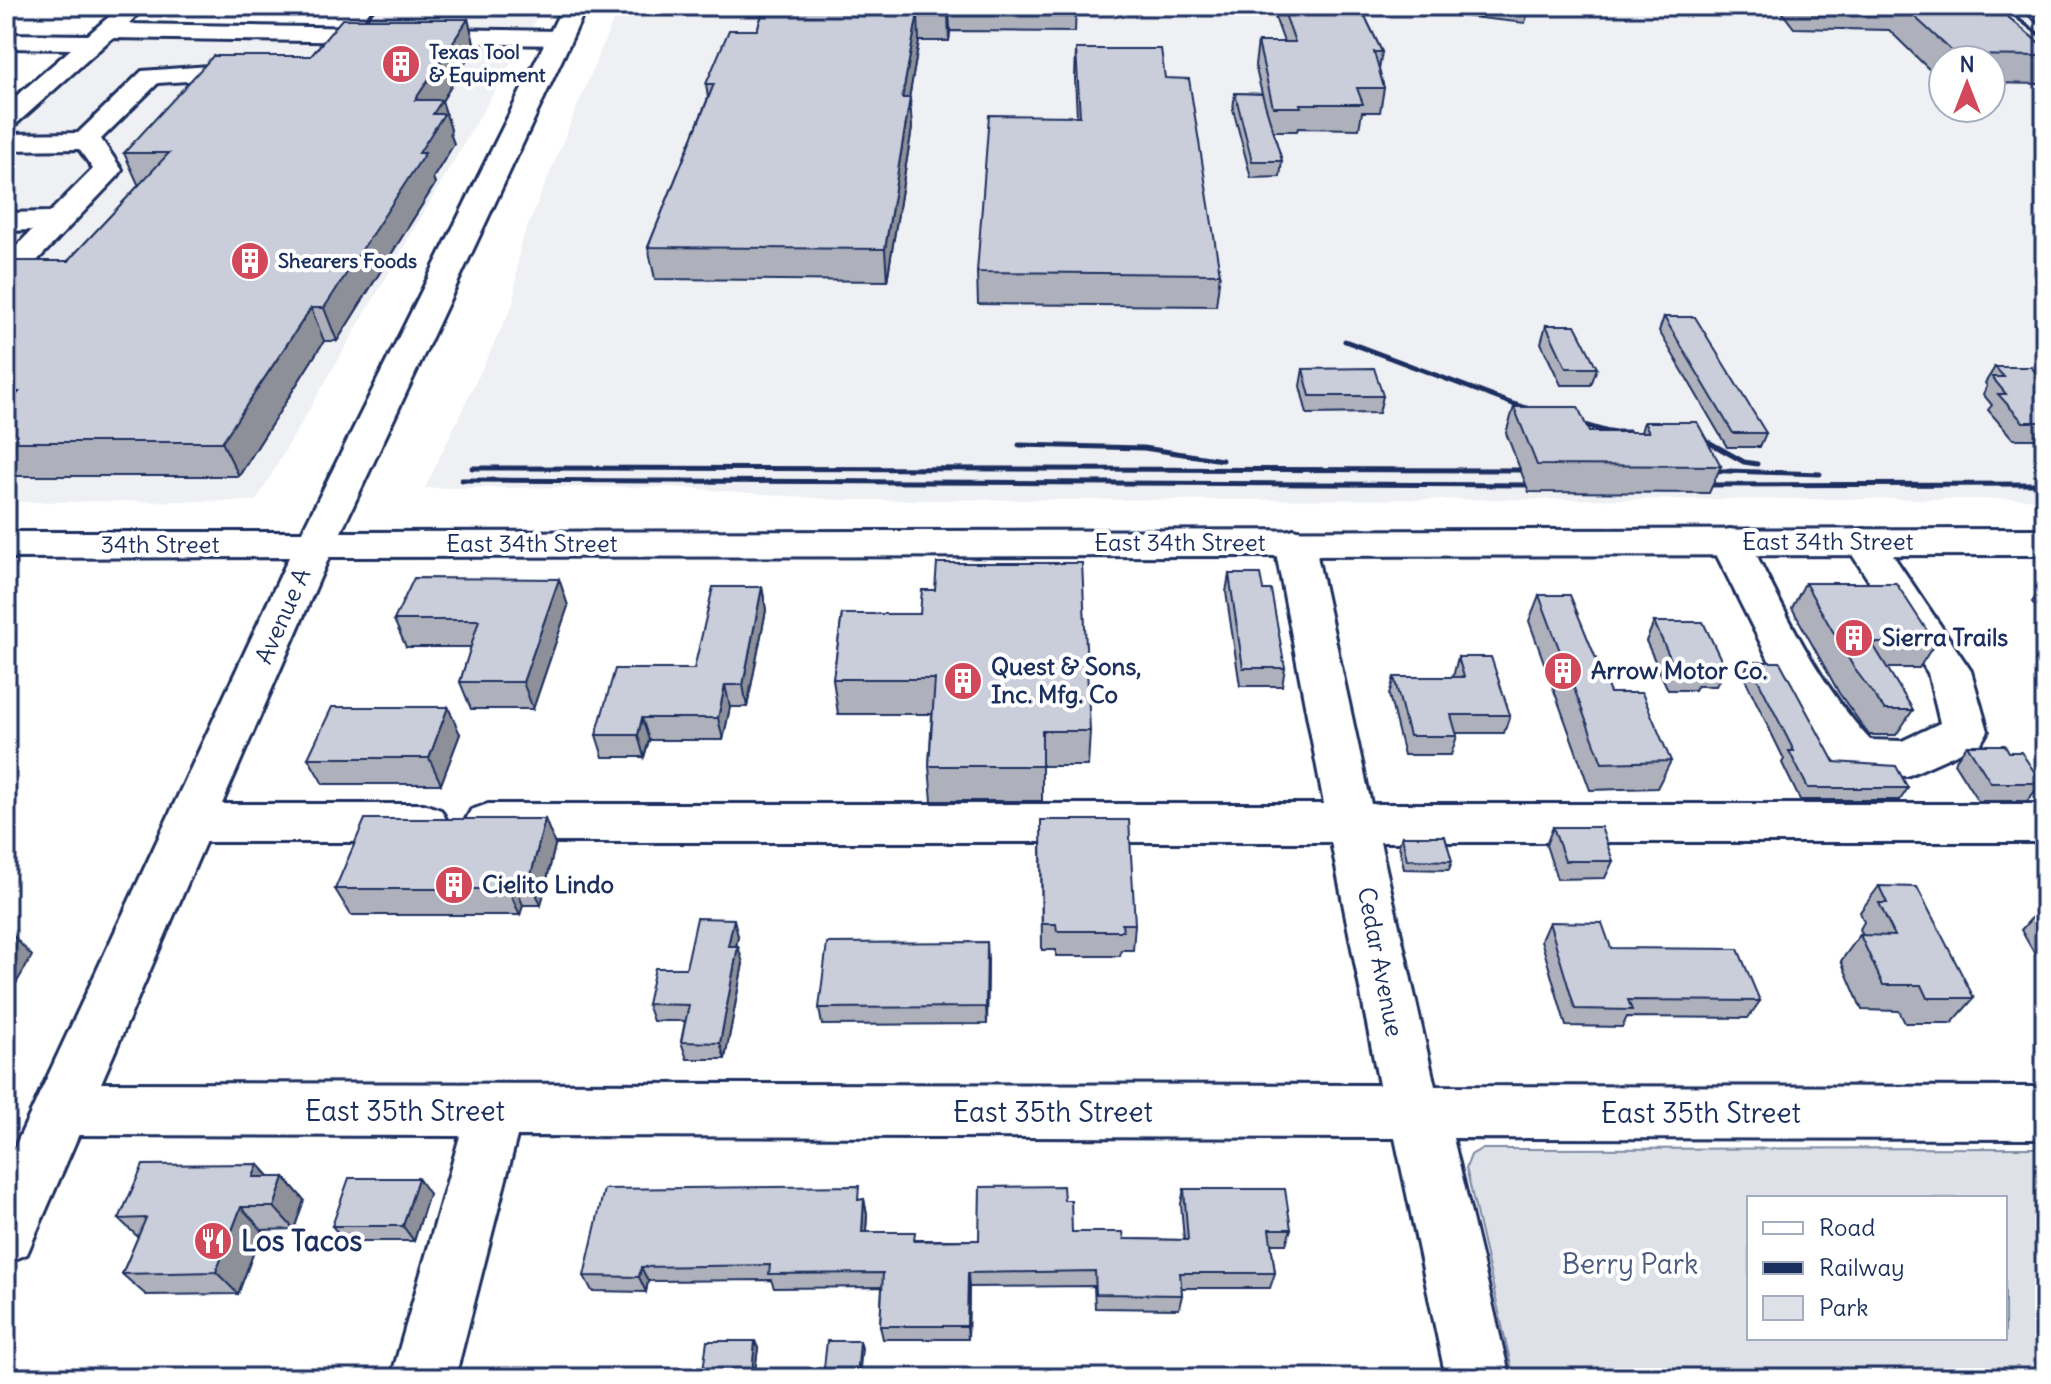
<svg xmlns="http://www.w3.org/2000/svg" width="2051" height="1384" viewBox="0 0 2051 1384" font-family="Delius,sans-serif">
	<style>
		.built { fill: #eff0f4; fill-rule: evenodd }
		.green { fill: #dee1e7; stroke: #7c88a2; stroke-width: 2; fill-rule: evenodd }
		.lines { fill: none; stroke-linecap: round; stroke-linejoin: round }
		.minor-casing { stroke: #1b2f5e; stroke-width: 6 }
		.major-casing { stroke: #1b2f5e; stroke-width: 6 }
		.minor { fill: #fff; fill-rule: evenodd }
		.major { fill: #fff; fill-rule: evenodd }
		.rail-far1 { stroke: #1b2f5e; stroke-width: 4 }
		.rail { stroke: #1b2f5e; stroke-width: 5 }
		.wall { fill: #aeb1bb; stroke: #1b2f5e; stroke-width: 2 }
		.shaded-wall { fill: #8d9099; stroke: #1b2f5e; stroke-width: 2 }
		.building { fill: #caceda; stroke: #1b2f5e; stroke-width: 2 }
		.labels { text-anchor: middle; stroke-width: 8; stroke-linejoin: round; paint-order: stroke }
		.far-poi-label { font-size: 20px; font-weight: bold; fill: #1b2f5e; stroke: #fff; text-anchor: start }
		.street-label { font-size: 24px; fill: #1b2f5e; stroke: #fff }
		.poi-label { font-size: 24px; font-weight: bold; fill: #1b2f5e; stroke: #fff; text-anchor: start }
		.near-street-label { font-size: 28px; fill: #1b2f5e; stroke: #fff }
		.near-poi-label { font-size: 28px; font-weight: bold; fill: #1b2f5e; stroke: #fff; text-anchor: start }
		.near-park-label { font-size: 28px; fill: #4c5c80; stroke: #fff }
	</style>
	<rect width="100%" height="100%" fill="#fff"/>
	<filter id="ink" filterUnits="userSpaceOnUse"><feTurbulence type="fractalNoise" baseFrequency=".0125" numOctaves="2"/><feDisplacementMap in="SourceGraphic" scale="16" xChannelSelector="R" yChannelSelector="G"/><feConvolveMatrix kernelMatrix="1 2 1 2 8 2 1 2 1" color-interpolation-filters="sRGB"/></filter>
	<g filter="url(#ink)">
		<!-- built -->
		<path class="built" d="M379,6H544L256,501L6,502V135L110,41L342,42Z
			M619,6H2045V499L839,500L672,487L425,488L513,304L520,245ZM1943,60H1991V108H1943Z"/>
		<!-- green -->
		<path class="green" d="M2045,1148V1378H1514L1466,1168L1471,1155L1481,1149ZM1749,1198H2005V1338H1749Z"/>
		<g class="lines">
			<defs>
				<path id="minor" d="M127,6L139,13L128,24L560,31L572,38L560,45L112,38L15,125L6,127V105L71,49L6,48V34L88,35L119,8Z
					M236,64L249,72L245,77L158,83L101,139L122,170L118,176L29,269H7L6,257L32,230L6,231V213L50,212L93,169L79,149L6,150V134L78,133L142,71Z
					M1294,529L1308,533L1314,542L1371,804H2045V842H1380L1435,1086L2045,1087V1139L1453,1138L1510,1378H1446L1395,1138L517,1136L455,1378H391L460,1136L61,1135L41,1128L33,1109L41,1090L61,1083L1379,1085L1331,842H488L471,836L464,823L471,810L488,804H1324L1274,542L1280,533Z
					M1730,529L1744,533L1750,542C1785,612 1817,681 1870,740L1902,741L1940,723L1928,673L1844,542L1850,533L1864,529L1878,533L1971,671L1988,731L1981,743L1907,776L1858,774L1842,769L1803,720L1780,682L1710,542L1716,533Z
					M190,804H424L441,810L448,823L441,836L424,842H190L173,836L166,823L173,810Z"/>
				<path id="major" d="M563,6H587L341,532L2045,529V555L329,557L27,1254L6,1263V1166L289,557L6,558V532H302Z"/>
			</defs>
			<!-- minor casing -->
			<use href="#minor" class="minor-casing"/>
			<!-- major casing -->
			<use href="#major" class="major-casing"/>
			<!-- minor -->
			<use href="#minor" class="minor"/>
			<!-- major -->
			<use href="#major" class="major"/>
			<!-- rail-far1 -->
			<path class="rail-far1" d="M2002,6L2045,39
				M351,37L376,6"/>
			<!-- rail -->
			<path class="rail" d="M1345,341L1513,404L1608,432H1629
				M1689,431L1744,462L1757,464
				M1019,445L1144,448L1222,460
				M472,468L1544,470
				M1696,470L1820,474
				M462,480L1549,485
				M1689,485L2045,484"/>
		</g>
		<!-- wall -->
		<path class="wall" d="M765,6H1076L1075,32L950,31L949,41H919L909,98L912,128L887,281L655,279L648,247L708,98L706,84L757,30Z
			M1271,6H1360L1382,52L1379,70L1384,88L1380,112H1362L1359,129L1298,128L1297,131H1273L1282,161L1280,177L1251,178L1233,109L1235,93L1262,94L1255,65L1258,42H1284Z
			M1371,6H1530L1525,23Z
			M1777,6H1995L2045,48V75L2041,84L1991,83V60H1943V83L1889,30L1794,28Z
			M2016,6H2045V29Z
			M468,19L475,47L442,101L451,130L450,133L454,144L433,178L435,184L337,341H324L239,476H6V261H68L140,184H138L124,153L311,56Z
			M1076,49L1165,78L1220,274L1216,306L978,304L977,272L1077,116L1075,78Z
			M1664,317L1766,433L1760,447H1727L1659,331Z
			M1546,325L1597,368L1591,385H1561L1541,343Z
			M1995,367L2045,382V439H2013L1988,410L1992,405L1983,394L1987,386L1985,383Z
			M1303,369L1383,396L1379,413L1307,414L1300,386Z
			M1514,407L1589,432H1641L1644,422L1721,466L1709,493L1529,492L1506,433Z
			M1229,574L1263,590L1285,668L1282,686H1240L1226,592Z
			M559,579L568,606L533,709H471L460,682L471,647H406L394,620Z
			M1805,583L1935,643L1919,668H1887L1913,710L1896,735H1869L1839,693L1792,608Z
			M2045,584V619L2032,602Z
			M762,587L766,610L747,707H730L723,740H649L644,757H603L596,735L694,669Z
			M1539,595L1610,693L1671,761L1657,788L1590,790L1529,621Z
			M842,614L1090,731L1088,766H1042V801H932L929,766L932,714H838L833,679Z
			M1654,622L1725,668L1716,686H1697L1695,690H1668L1646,641Z
			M1458,657L1510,715L1504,733H1456L1457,736L1451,755H1404L1389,695L1394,677H1453Z
			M1749,662L1834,762L1908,788L1900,800H1800L1782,763L1784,759L1743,675Z
			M460,734L441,784H323L308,758Z
			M1967,745L2009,752L2042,783L2027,801H1978L1954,763Z
			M545,819L555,845L541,905H523L520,915H351L335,889Z
			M1553,827L1613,861L1605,878L1557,879L1546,845Z
			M1402,836L1452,861L1449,870L1404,869L1399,845Z
			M1041,847L1135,924L1133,950H1121L1120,956H1056V950H1042Z
			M1879,886L1974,998L1952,1023H1905L1899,1011L1862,1010L1841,961L1860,935L1863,936L1860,929L1864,922L1860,912Z
			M2044,904H2045V972L2021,930Z
			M1549,922L1611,948L1760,1001L1748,1018L1627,1017L1622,1027L1566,1026L1541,940Z
			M738,936L736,946L743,963L725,1059H687L681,1042L685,1021H653L647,1004L686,968Z
			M988,960L987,1024L822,1025L819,1008Z
			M258,1164L270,1177H284L304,1200L294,1229L262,1230L238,1294L146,1295L122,1274L138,1237L119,1219Z
			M1184,1189L1291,1229L1286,1244H1271L1275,1273L1270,1288H1181L1182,1295L1179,1309L1095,1308L1094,1286L969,1287L968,1339H883L880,1326L882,1287L774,1288L771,1280L648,1281L646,1292L592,1291L584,1276L864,1199L867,1215L866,1232L916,1240H979L1064,1200L1072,1232L1124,1239L1184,1240L1181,1204Z
			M429,1194L414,1241H345L332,1226Z
			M758,1348L754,1378H707L703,1371Z"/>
		<!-- shaded-wall -->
		<path class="shaded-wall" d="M949,6L950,31L949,41L948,13Z
			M918,13L919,41L904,128L902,98Z
			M468,19L475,47L442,101L451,130L450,133L454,144L433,178L435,184L337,341L324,308L415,100Z
			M910,98L912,128L887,281L885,249Z
			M311,308L324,341L239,476L222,442Z
			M559,579L568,606L533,709L523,682Z
			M762,587L766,610L747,707L743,685Z
			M725,685L730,707L723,740L718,718Z
			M448,707L460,734L441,784L429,758Z
			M642,718L649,740L644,757L638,735Z
			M545,819L555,845L541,905L530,879Z
			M512,879L523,905L520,915L508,889Z
			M734,919L738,936L733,963L728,946Z
			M6,928L32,956L6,1001Z
			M987,942L988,960L987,1024L986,1007Z
			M738,946L743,963L725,1059L720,1043Z
			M258,1164L278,1187L253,1177Z
			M284,1177L304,1200L294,1229L274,1207Z
			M418,1178L429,1194L414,1241L403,1226Z
			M864,1199L867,1215L865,1247L862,1232Z
			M241,1207L262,1230L238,1294L216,1272Z
			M641,1267L648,1281L646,1292L639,1277Z
			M968,1273L969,1287L968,1339L967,1326Z
			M755,1341L758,1348L754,1378L752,1371Z
			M860,1341L862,1348L859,1378H857Z"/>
		<!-- building -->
		<path class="building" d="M765,6H948V13H918L902,98H910L885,249L648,247L714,84H706L729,30H757Z
			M1282,6H1360L1382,52H1374L1384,88H1357L1363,104H1300L1301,107H1273L1258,42H1295Z
			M1903,6H1995L2045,48V56L1956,55Z
			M342,19H468L415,100H442L433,114H444L419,153H425L324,308H311L222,442H6V406L19,392H6V297L16,286H6V261H68L169,153H124L213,56H311Z
			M1076,49H1161L1165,78L1189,79L1220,274L977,272L989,115L1080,116Z
			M1235,93L1262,94L1282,161H1252Z
			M1664,317H1695L1766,433H1733Z
			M1546,325H1575L1597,368H1566Z
			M1995,367H2031L2045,382V422H2023L1998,394H2006L1992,377H2004Z
			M1374,368L1383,396H1310L1303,369Z
			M1514,407H1578L1589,432H1649L1644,422H1697L1721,466L1537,465Z
			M937,563H1082L1090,731H1042V766H929L935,679H833L842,614H920L922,590H935Z
			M1229,574H1260L1263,590H1271L1285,668H1243Z
			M414,578L559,579L523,682H460L479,620H394Z
			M1805,583H1896L1935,643H1872L1913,710H1885L1854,668Z
			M713,587H762L743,685H725L718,718H642L638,735H596L615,669H694Z
			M1539,595H1570L1610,693H1642L1671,761L1602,763Z
			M1654,622H1703L1725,668H1703L1704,671H1676Z
			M1458,657H1491L1510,715H1451L1457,736H1409L1394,677H1464Z
			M1749,662H1780L1834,762L1896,766L1908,788H1808L1789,751H1794Z
			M332,707H448L429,758H308Z
			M1967,745H2005L2009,752H2021L2042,783H1991Z
			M365,819H545L530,879H512L508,889H335Z
			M1041,820H1129L1135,924H1122L1123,931H1057L1056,924H1042Z
			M1553,827H1601L1613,861H1565Z
			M1402,836H1445L1452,861L1407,860Z
			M1879,886L1917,887L1974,998H1927L1921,985H1883L1860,935L1895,936L1879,903H1887Z
			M697,918L734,919L728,946H738L720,1043L681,1042L689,1005L647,1004L655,968H686Z
			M1549,922L1602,923L1611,948L1738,949L1760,1001L1628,1000L1632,1010L1575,1009Z
			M987,942L986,1007L819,1008L827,943Z
			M258,1164L253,1177H284L274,1207H241L216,1272L122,1274L146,1218L119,1219L143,1165Z
			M349,1178H418L403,1226H332Z
			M859,1186L858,1200L864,1199L862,1232H915L914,1241L979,1240L980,1187L1063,1186L1064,1200H1071L1072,1232H1123L1124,1239L1188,1240L1184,1189H1285L1291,1229H1269L1275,1273H1180L1182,1295L1096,1294L1095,1271L968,1273L967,1326H880L883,1273L769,1274L770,1265L641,1267L639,1277L584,1276L604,1189Z
			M707,1341H755L752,1371H703Z
			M827,1341H860L857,1378L823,1377Z"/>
	</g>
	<!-- icons -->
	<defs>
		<symbol id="building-disc" viewBox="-11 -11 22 22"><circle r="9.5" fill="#d1495b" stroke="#fff"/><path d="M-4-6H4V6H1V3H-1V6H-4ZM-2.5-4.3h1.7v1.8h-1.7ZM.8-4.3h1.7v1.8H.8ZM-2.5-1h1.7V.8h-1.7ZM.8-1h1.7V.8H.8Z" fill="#fff"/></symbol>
		<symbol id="restaurant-disc" viewBox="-11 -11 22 22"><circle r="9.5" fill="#d1495b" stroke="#fff"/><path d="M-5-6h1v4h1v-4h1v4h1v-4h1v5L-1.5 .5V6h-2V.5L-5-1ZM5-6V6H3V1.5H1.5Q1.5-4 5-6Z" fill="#fff"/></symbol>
	</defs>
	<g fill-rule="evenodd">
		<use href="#building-disc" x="379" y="42" width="44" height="44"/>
		<use href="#building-disc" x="228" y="239" width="44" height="44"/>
		<use href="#building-disc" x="1832" y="616" width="44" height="44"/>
		<use href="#building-disc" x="1541" y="649" width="44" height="44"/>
		<use href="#building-disc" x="941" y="659" width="44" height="44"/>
		<use href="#building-disc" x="432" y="863" width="44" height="44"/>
		<use href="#restaurant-disc" x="191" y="1219" width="44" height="44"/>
	</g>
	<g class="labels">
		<!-- far-poi labels -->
		<g class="far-poi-label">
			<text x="429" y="59">Texas Tool<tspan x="429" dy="23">&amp; Equipment</tspan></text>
			<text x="278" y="268">Shearers Foods</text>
		</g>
		<!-- street labels -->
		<g class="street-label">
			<text x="1828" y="550">East 34th Street</text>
			<text x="1180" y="551">East 34th Street</text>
			<text x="532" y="552">East 34th Street</text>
			<text x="160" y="553">34th Street</text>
			<text transform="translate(283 616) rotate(-66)" y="8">Avenue A</text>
			<text transform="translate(1380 962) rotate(79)" y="8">Cedar Avenue</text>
		</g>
		<!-- poi labels -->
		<g class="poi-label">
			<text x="1882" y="646">Sierra Trails</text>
			<text x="991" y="675">Quest &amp; Sons,<tspan x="991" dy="28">Inc. Mfg. Co</tspan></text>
			<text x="1591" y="679">Arrow Motor Co.</text>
			<text x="482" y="893">Cielito Lindo</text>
		</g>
		<!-- near-street labels -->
		<g class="near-street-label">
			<text x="405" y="1121">East 35th Street</text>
			<text x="1053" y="1122">East 35th Street</text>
			<text x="1701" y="1123">East 35th Street</text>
		</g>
		<!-- near-poi labels -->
		<g class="near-poi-label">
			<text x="241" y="1251">Los Tacos</text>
		</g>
		<!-- near-park labels -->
		<g class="near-park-label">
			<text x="1630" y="1274">Berry Park</text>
		</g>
	</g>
	<!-- margin -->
	<rect width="2051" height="1384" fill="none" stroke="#fff" stroke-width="32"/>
	<rect x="16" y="16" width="2019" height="1352" fill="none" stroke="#1b2f5e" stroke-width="3" filter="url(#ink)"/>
	<!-- legend -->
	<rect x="1747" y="1196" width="260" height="144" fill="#ffffff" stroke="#a4acbf" stroke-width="2"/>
	<rect x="1763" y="1222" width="40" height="12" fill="#ffffff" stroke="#a4acbf" stroke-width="2"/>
	<text x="1819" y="1236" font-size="24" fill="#1b2f5e">Road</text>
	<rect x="1763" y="1262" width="40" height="12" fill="#1b2f5e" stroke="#a4acbf" stroke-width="2"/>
	<text x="1819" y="1276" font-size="24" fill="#1b2f5e">Railway</text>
	<rect x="1763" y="1296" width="40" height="24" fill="#dee1e7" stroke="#a4acbf" stroke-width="2"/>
	<text x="1819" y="1316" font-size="24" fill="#1b2f5e">Park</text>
	<!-- north arrow -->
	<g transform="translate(1967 84)"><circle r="38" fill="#ffffff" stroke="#a4acbf" stroke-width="2"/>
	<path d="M0-6L14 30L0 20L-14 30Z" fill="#d1495b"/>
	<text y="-12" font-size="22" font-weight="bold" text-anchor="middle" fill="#1b2f5e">N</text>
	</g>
</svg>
